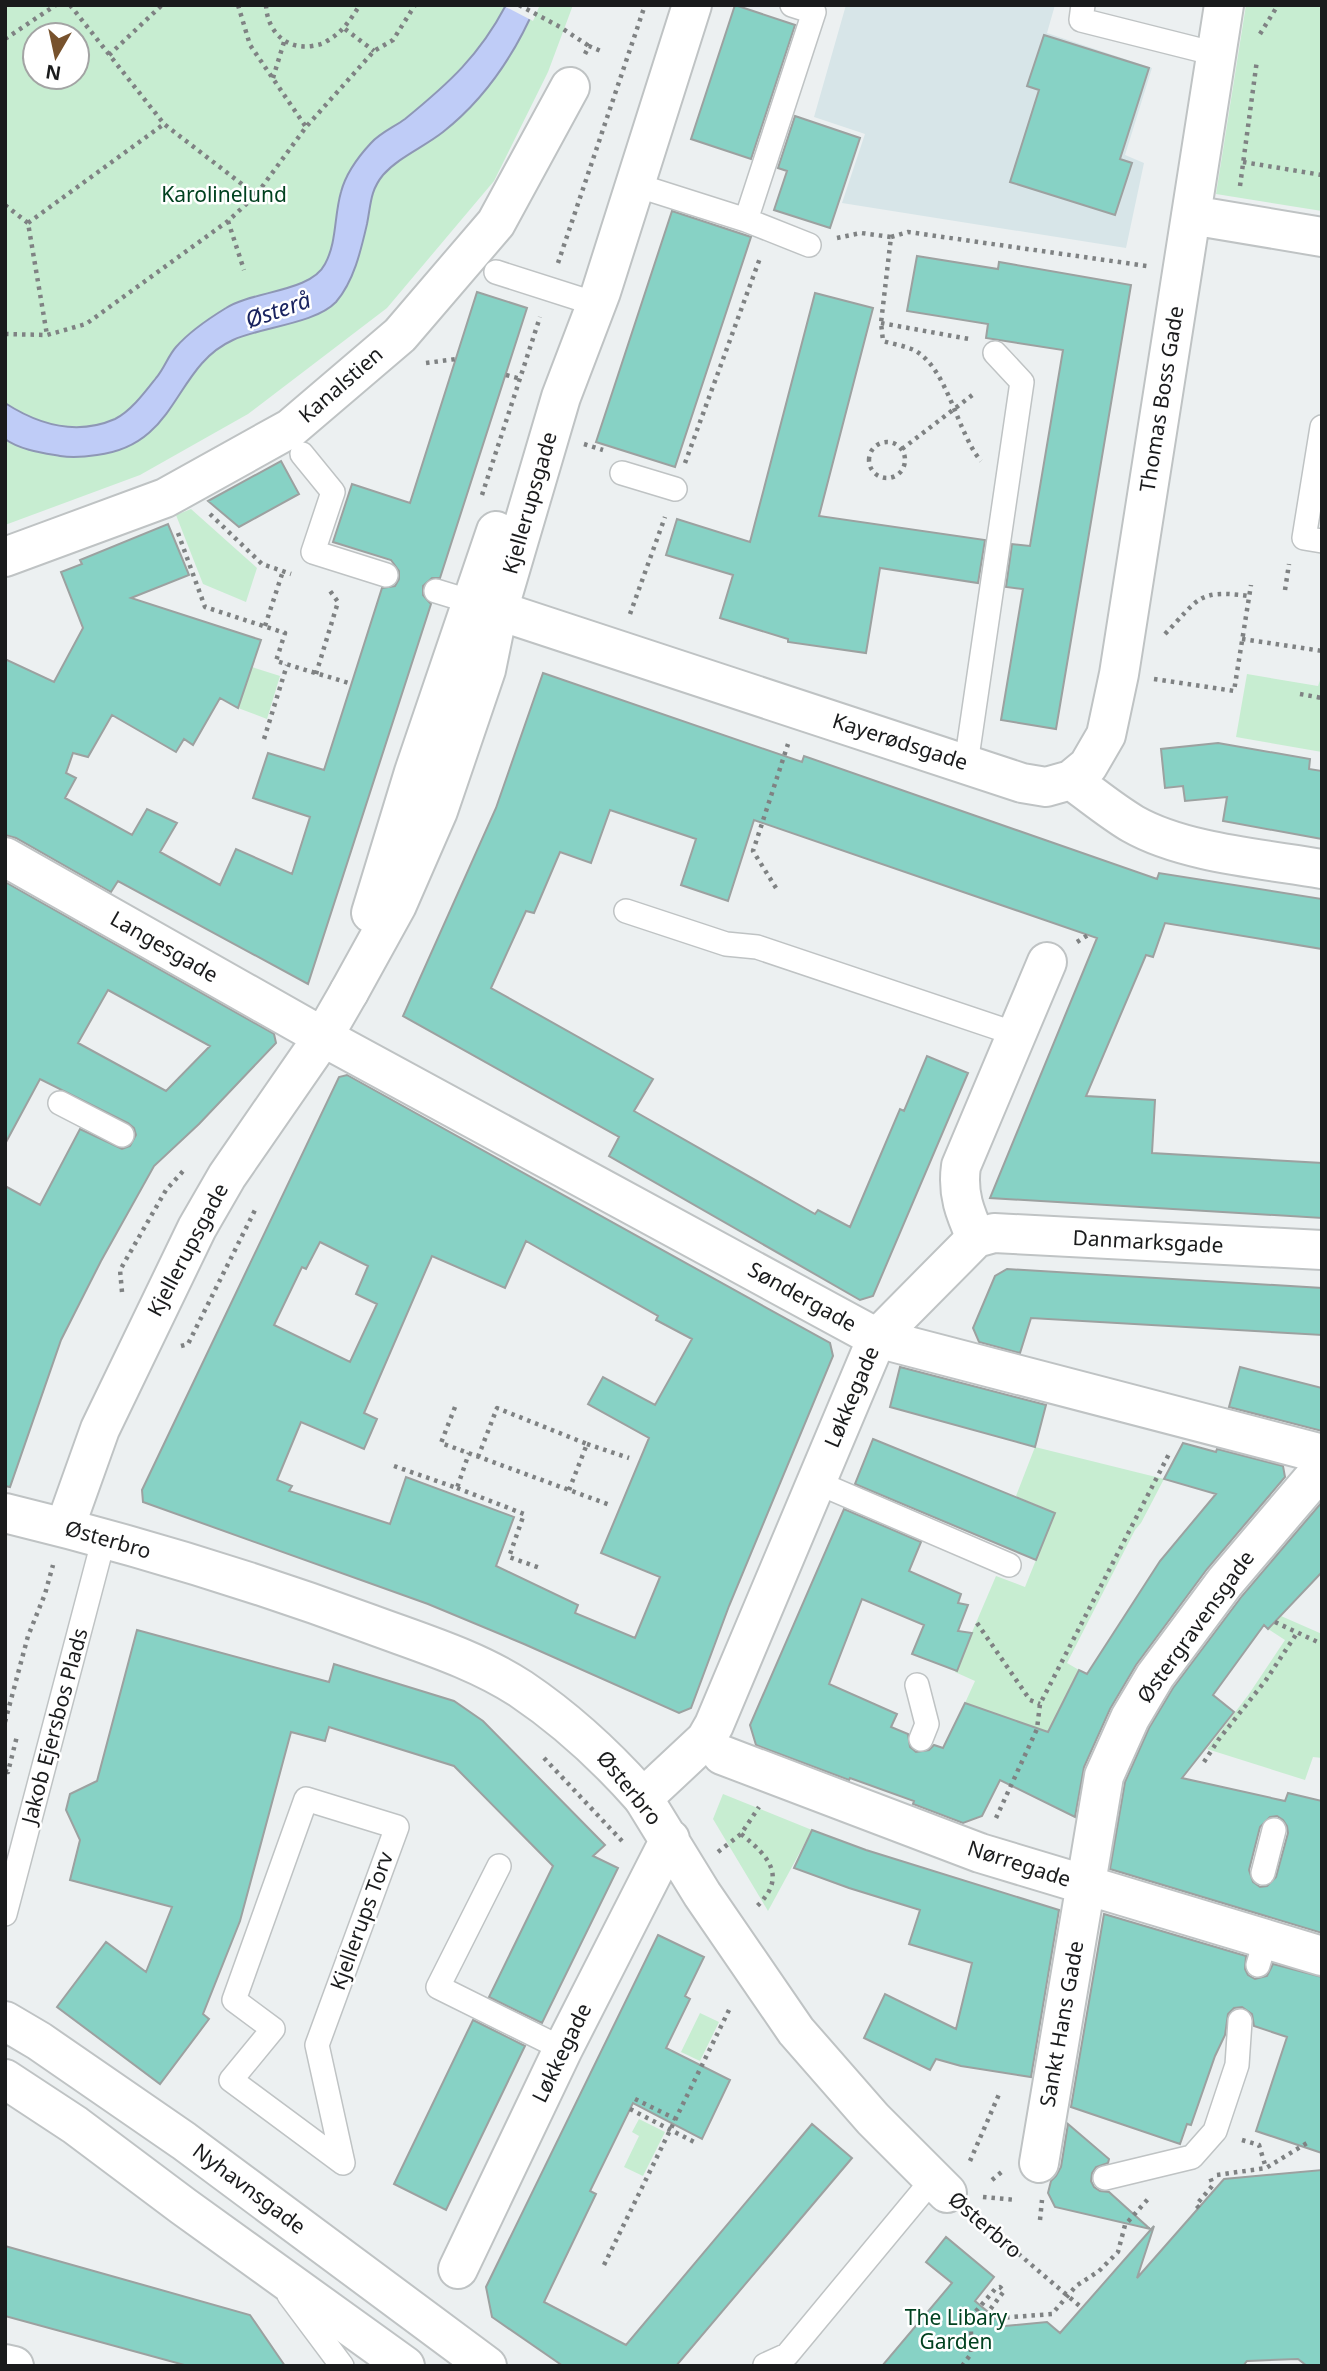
<svg xmlns="http://www.w3.org/2000/svg" width="1327" height="2371" viewBox="0 0 1327 2371" font-family="'Noto Sans',sans-serif">
	<style>
		.built { fill: #d7e5e8 }
		.green { fill: #c7edd1; fill-rule: evenodd }
		.water { fill: #bfccf7; stroke: #8e97b5; stroke-width: 2 }
		.pier { fill: #ecf0f1 }
		.building { fill: #87d2c5; stroke: #9ca1a0; stroke-width: 2; fill-rule: evenodd }
		.lines { fill: none; stroke-linecap: round; stroke-linejoin: round }
		.lane-casing { stroke: #bfc3c4; stroke-width: 26 }
		.street-casing { stroke: #bfc3c4; stroke-width: 42 }
		.secondary-casing { stroke: #bfc3c4; stroke-width: 42 }
		.path { stroke: #7f8283; stroke-width: 4.5; stroke-dasharray: 3.5 5; stroke-linecap: butt }
		.lane { stroke: #fff; stroke-width: 23 }
		.street { stroke: #fff; stroke-width: 38 }
		.secondary { stroke: #fff; stroke-width: 38 }
		.labels { text-anchor: middle; stroke-width: 5; stroke-linejoin: round; paint-order: stroke }
		.park-label { font-size: 21px; fill: #00411f; stroke: #fff }
		.street-label { font-size: 21px; fill: #1a1b1c; stroke: #fff }
		.water-label { font-size: 23px; font-style: italic; fill: #1a2460; stroke: #fff }
	</style>
	<rect width="100%" height="100%" fill="#ecf0f1"/>
	<!-- built -->
	<path class="built" d="M846,5H1055L1047,33L1152,68L1125,155L1144,163L1126,248L842,203L865,134L814,117Z"/>
	<!-- green -->
	<path class="green" d="M5,5H573L548,72L494,181L387,308L248,414L140,475L5,525ZM35,35H77V77H35Z
		M1246,5H1322V211L1216,194Z
		M191,509L257,568L246,602L203,584L176,515Z
		M252,667L280,676L267,719L238,708Z
		M1247,674L1318,686L1322,675V752L1236,737Z
		M1035,1447L1164,1479L1141,1523L1135,1530L1067,1663L1079,1670L1048,1734L965,1703L975,1681L955,1672L996,1576L1025,1587L1055,1513L1016,1496Z
		M1281,1616L1322,1634V1758L1313,1757L1305,1780L1207,1749L1249,1694L1285,1640L1268,1629Z
		M723,1794L812,1830L768,1911L713,1819Z
		M700,2013L719,2022L700,2061L681,2052Z
		M639,2119L665,2132L643,2176L624,2167L639,2136L632,2132Z"/>
	<!-- water -->
	<path class="water" d="M506,5H536C515,54 485,99 443,132C424,147 399,157 383,175C370,191 371,204 367,224C361,250 354,281 336,302C315,324 261,327 233,340C173,367 179,445 97,455C84,457 73,458 60,456C43,453 20,450 5,439V403C39,425 76,436 115,419C131,411 145,392 156,378C164,369 168,356 176,347C190,331 208,319 226,308C252,291 311,292 325,264C337,242 334,216 341,192C346,173 357,158 371,143C380,133 394,127 405,119C449,83 479,56 506,5Z"/>
	<!-- pier -->
	<path class="pier" d="M502,5H535L539,7L533,21Z"/>
	<!-- building -->
	<path class="building" d="M735,5L795,25L751,159L691,139Z
		M1044,35L1149,68L1120,159L1132,163L1115,215L1010,182L1039,90L1027,86Z
		M795,116L860,138L830,228L774,210L787,171L778,168Z
		M672,211L751,237L675,467L596,442Z
		M917,256L998,269L999,262L1131,285L1056,729L1001,720L1023,589L1006,587L1012,544L1030,546L1063,350L986,338L988,324L907,311Z
		M477,292L527,308L440,578H432L423,586V595L431,604L308,984L118,881L111,892L16,838L5,835V659L54,682L83,628L61,572L82,564L80,560L168,524L189,575L131,598L261,640L238,708L220,698L193,745L184,739L176,752L112,715L88,757L73,753L66,773L76,778L65,798L132,835L147,809L177,823L160,852L220,885L236,849L292,874L310,817L253,798L268,753L324,770L382,588L395,586L399,579V571L391,560L333,542L352,484L410,503Z
		M815,293L873,308L819,516L985,540L978,583L880,568L866,653L788,642V639L720,618L733,575L666,555L677,519L750,542Z
		M281,461L299,494L239,527L208,501Z
		M543,673L802,762L804,756L1157,879L1159,873L1322,899V949L1165,923L1153,957L1146,955L1086,1096L1155,1100L1152,1153L1322,1163V1218L990,1198L1097,938L754,820L728,901L681,885L696,839L610,810L591,863L560,852L534,913L526,911L491,988L653,1079L634,1111L815,1214L818,1210L850,1227L900,1109L904,1111L927,1056L968,1073L873,1296L860,1300L609,1156L619,1137L403,1016L496,808Z
		M1218,743L1310,759L1309,769L1322,771V839L1223,821L1227,797L1185,801L1183,786L1165,788L1161,749Z
		M5,882L274,1034L276,1043L199,1124L154,1166L101,1261L61,1340L10,1487L5,1486V1186L40,1205L80,1129L122,1149L130,1146L136,1135L134,1128L128,1123L40,1079L5,1144ZM108,990L210,1046L166,1091L78,1043Z
		M347,1075L830,1343L833,1356L729,1606L691,1708L679,1713L524,1644L428,1604L143,1502L142,1490L339,1077ZM526,1241L658,1316L656,1320L692,1339L655,1405L603,1377L588,1404L649,1438L601,1553L660,1577L635,1638L575,1613L578,1605L496,1566L514,1517L406,1477L390,1524L289,1491L292,1486L277,1480L301,1422L364,1449L377,1419L364,1413L432,1256L505,1288ZM320,1242L368,1266L356,1294L377,1304L350,1362L274,1325L302,1267L306,1269Z
		M1007,1269L1322,1288V1335L1031,1318L1020,1353L979,1342L973,1328L995,1276Z
		M900,1367L1046,1405L1035,1447L890,1407Z
		M1240,1367L1322,1388V1431L1229,1407Z
		M873,1439L1055,1513L1036,1560L855,1484Z
		M1183,1443L1216,1452L1217,1449L1283,1466L1285,1477L1207,1569L1136,1665L1110,1709L1084,1767L1075,1817L1000,1780L982,1816L963,1823L913,1804L914,1801L850,1778L849,1780L756,1745L750,1725L844,1509L921,1542L909,1571L961,1594L958,1603L968,1605L958,1631L972,1633L957,1671L912,1654L924,1625L862,1599L829,1684L897,1714L891,1727L908,1734L910,1747L916,1752L929,1750L934,1745L943,1748L965,1703L1048,1732L1079,1670L1087,1674L1160,1561L1216,1494L1164,1479Z
		M1322,1502V1572L1268,1629L1264,1625L1213,1695L1234,1712L1182,1778L1285,1801L1288,1793L1322,1801V1933L1110,1869L1125,1782L1149,1728L1173,1688L1242,1596ZM1270,1817L1277,1816L1283,1820L1287,1826L1288,1833L1276,1877L1267,1886L1260,1887L1253,1882L1249,1870L1260,1827Z
		M137,1630L329,1682L334,1664L454,1701L483,1721L605,1845L593,1856L618,1868L542,2023L489,1997L553,1866L454,1766L329,1727L325,1741L291,1732L240,1921L203,2014L209,2019L160,2084L57,2007L106,1942L146,1972L172,1907L70,1880L80,1840L66,1810L70,1794L97,1781Z
		M812,1830L866,1850L1059,1910L1031,2077L961,2066L936,2059L930,2070L864,2038L885,1994L956,2029L972,1963L909,1944L920,1910L849,1888L794,1868Z
		M1104,1914L1246,1956L1245,1969L1248,1975L1255,1979L1267,1976L1273,1964L1322,1977V2153L1256,2131L1287,2037L1254,2026L1252,2014L1242,2007L1234,2008L1228,2014L1225,2035L1215,2056L1191,2125L1187,2124L1180,2144L1071,2107Z
		M658,1935L704,1957L685,1996L690,1999L666,2048L730,2080L702,2139L633,2103L590,2191L596,2194L544,2302L626,2345L812,2124L852,2158L676,2366H563L492,2317L486,2287Z
		M473,2020L525,2046L446,2210L394,2184Z
		M1068,2124L1109,2159L1108,2163L1096,2167L1092,2173L1091,2181L1094,2187L1100,2191L1109,2192L1150,2229L1055,2207L1048,2193L1051,2181L1056,2176L1061,2167Z
		M1322,2170V2366H1307L1298,2359L1247,2361L1243,2366H882L952,2283L926,2262L946,2237L994,2277L975,2301L1005,2326L1047,2322L1060,2333L1154,2226L1137,2278L1224,2179Z
		M5,2246L250,2315L285,2366H188L5,2316Z"/>
	<g class="lines">
		<defs>
			<path id="lane" d="M792,5L814,12L746,220L809,245
				M1083,5L1081,20L1216,54
				M636,185L746,220
				M496,272L596,304
				M1322,427L1304,538L1322,541
				M302,454L333,492L313,552L386,575
				M622,473L675,489
				M436,591L472,602
				M966,764L1022,382L995,353
				M626,911L726,944L757,947L1016,1034
				M60,1103L122,1135
				M816,1482L1009,1565
				M917,1685L927,1724L921,1739
				M306,1799L397,1827L317,2045L343,2163L231,2080L273,2029L234,2000Z
				M499,1866L438,1987L563,2049
				M1263,1873L1274,1830
				M5,1914L104,1538
				M1258,1965L1266,1938
				M1105,2178L1192,2157L1215,2131L1237,2065L1240,2021
				M289,2295L342,2366
				M765,2365L787,2355L933,2179"/>
			<path id="street" d="M1191,215L1322,237
				M5,557L165,498L291,428L400,335L496,223L570,87
				M472,602L1022,783L1046,787L1071,780L1088,766L1106,735L1119,674L1224,5
				M1071,780C1091,794 1111,811 1133,824C1184,853 1264,859 1322,869
				M5,857L323,1037L877,1338L1322,1454
				M976,1238C965,1213 957,1194 961,1166L1047,962
				M65,1527L100,1429L197,1228L227,1176L323,1037L349,992
				M722,1755L980,1853L1322,1956
				M643,1798L702,1894L796,2031L873,2119L947,2193
				M1039,2163L1104,1776L1130,1718L1155,1676L1225,1582L1322,1468
				M458,2269L563,2049L670,1839
				M5,2364L14,2366"/>
			<path id="secondary" d="M371,913L414,772L496,531
				M349,992L397,905L438,811L486,670L498,611L561,397L601,292L692,5
				M5,1513C129,1543 251,1580 370,1624C421,1643 475,1659 521,1689C567,1720 606,1756 643,1798L706,1739L714,1725L877,1338L976,1238L994,1233L1322,1250
				M5,2021L39,2041L184,2141L487,2366
				M5,2079L75,2125L183,2206L405,2366"/>
		</defs>
		<!-- lane casing -->
		<use href="#lane" class="lane-casing"/>
		<!-- street casing -->
		<use href="#street" class="street-casing"/>
		<!-- secondary casing -->
		<use href="#secondary" class="secondary-casing"/>
		<!-- path -->
		<path class="path" d="M70,5L164,124L256,195
			M238,5L250,45L306,127
			M266,5C267,31 286,50 312,46C318,45 323,44 327,41C343,32 350,20 360,5
			M519,5L560,27L589,46
			M345,29L374,51
			M1260,34L1278,5
			M5,39L56,5
			M585,54L589,46L603,52
			M109,55L162,5
			M273,78L284,42
			M1243,162L1322,175
			M1240,186L1257,60
			M5,205L28,223L47,335
			M228,221L244,270
			M28,223L164,124
			M891,237L908,232L1147,266
			M837,238L861,233L891,237L881,323L883,341C893,344 905,346 914,350C948,368 957,433 981,461
			M558,263L645,5
			M881,323L969,339
			M5,334L47,335L86,324L228,221L256,195L306,127L374,51L393,40L415,5
			M426,363L456,359
			M506,375L521,379
			M869 460a18 18 0 1 1 36 0a18 18 0 1 1-36 0Z
			M584,444L603,450
			M902,449L975,393
			M685,463L760,258
			M482,495L540,317
			M210,514L262,564L291,574
			M178,533L205,607L285,633L276,661L352,684
			M1285,590L1289,564
			M630,614L665,517
			M265,626L283,571
			M1165,634C1199,599 1197,589 1249,596
			M1242,639L1322,651
			M316,674L338,602L328,588
			M1154,679L1234,691L1251,585
			M1300,694L1322,698
			M264,739L287,665
			M776,888L753,851L788,744
			M1077,942L1088,935
			M122,1292L120,1270L166,1190L184,1170
			M181,1346L188,1344L256,1208
			M455,1407L441,1443L610,1505
			M587,1444L629,1458
			M478,1457L497,1408L587,1444L569,1490
			M394,1466L457,1488L469,1453
			M457,1488L524,1514L509,1557L540,1568
			M1275,1622L1322,1644
			M977,1623L1030,1700L1040,1704
			M5,1722L28,1636L45,1594L53,1565
			M544,1758L622,1841
			M1204,1762L1219,1739L1266,1680L1297,1633
			M5,1771L8,1772L17,1736
			M996,1818L1037,1729L1040,1704L1169,1454
			M741,1834C770,1857 788,1878 755,1908
			M718,1852L741,1834L759,1807
			M635,2099L676,2119
			M630,2109L698,2144
			M1242,2140L1259,2145L1266,2168
			M970,2161L1000,2092
			M1217,2175L1266,2168L1307,2143
			M992,2180L1004,2170
			M983,2197L1016,2200
			M1199,2208L1196,2205L1213,2185L1210,2177
			M973,2215L1082,2308
			M1040,2220L1042,2200
			M604,2265L729,2010
			M962,2366L971,2354V2317L996,2288L1000,2287L1004,2291L989,2311L998,2318L1052,2314L1076,2286L1099,2271L1118,2252L1125,2225L1148,2199"/>
		<!-- lane -->
		<use href="#lane" class="lane"/>
		<!-- street -->
		<use href="#street" class="street"/>
		<!-- secondary -->
		<use href="#secondary" class="secondary"/>
	</g>
	<g class="labels">
		<!-- park labels -->
		<g class="park-label">
			<text x="224" y="202">Karolinelund</text>
			<text x="956" y="2325">The Libary<tspan x="956" dy="24">Garden</tspan></text>
		</g>
		<!-- street labels -->
		<g class="street-label">
			<text transform="translate(341 385) rotate(-41)" y="7">Kanalstien</text>
			<text transform="translate(1162 399) rotate(-81)" y="7">Thomas Boss Gade</text>
			<text transform="translate(530 503) rotate(-74)" y="7">Kjellerupsgade</text>
			<text transform="translate(900 742) rotate(18)" y="7">Kayerødsgade</text>
			<text transform="translate(164 947) rotate(30)" y="7">Langesgade</text>
			<text transform="translate(1148 1242) rotate(3)" y="7">Danmarksgade</text>
			<text transform="translate(188 1250) rotate(-62)" y="7">Kjellerupsgade</text>
			<text transform="translate(802 1297) rotate(29)" y="7">Søndergade</text>
			<text transform="translate(852 1397) rotate(-67)" y="7">Løkkegade</text>
			<text transform="translate(108 1540) rotate(16)" y="7">Østerbro</text>
			<text transform="translate(1196 1627) rotate(-54)" y="7">Østergravensgade</text>
			<text transform="translate(55 1726) rotate(-75)" y="7">Jakob Ejersbos Plads</text>
			<text transform="translate(629 1788) rotate(51)" y="7">Østerbro</text>
			<text transform="translate(1019 1864) rotate(18)" y="7">Nørregade</text>
			<text transform="translate(362 1921) rotate(-70)" y="7">Kjellerups Torv</text>
			<text transform="translate(1062 2024) rotate(-80)" y="7">Sankt Hans Gade</text>
			<text transform="translate(562 2053) rotate(-64)" y="7">Løkkegade</text>
			<text transform="translate(249 2189) rotate(37)" y="7">Nyhavnsgade</text>
			<text transform="translate(985 2225) rotate(41)" y="7">Østerbro</text>
		</g>
		<!-- water labels -->
		<g class="water-label">
			<text transform="translate(278 310) rotate(-19)" y="8">Østerå</text>
		</g>
	</g>
	<!-- border -->
	<rect width="1327" height="2371" fill="none" stroke="#1a1b1c" stroke-width="14"/>
	<!-- north arrow -->
	<g transform="translate(56 56) rotate(189)"><circle r="33" fill="#ffffff" stroke="#a3a4a4" stroke-width="2"/>
	<path d="M0-5L12 26L0 18L-12 26Z" fill="#77522d"/>
	<text y="-10" font-size="19" font-weight="bold" text-anchor="middle" fill="#1a1b1c">N</text>
	</g>
</svg>
